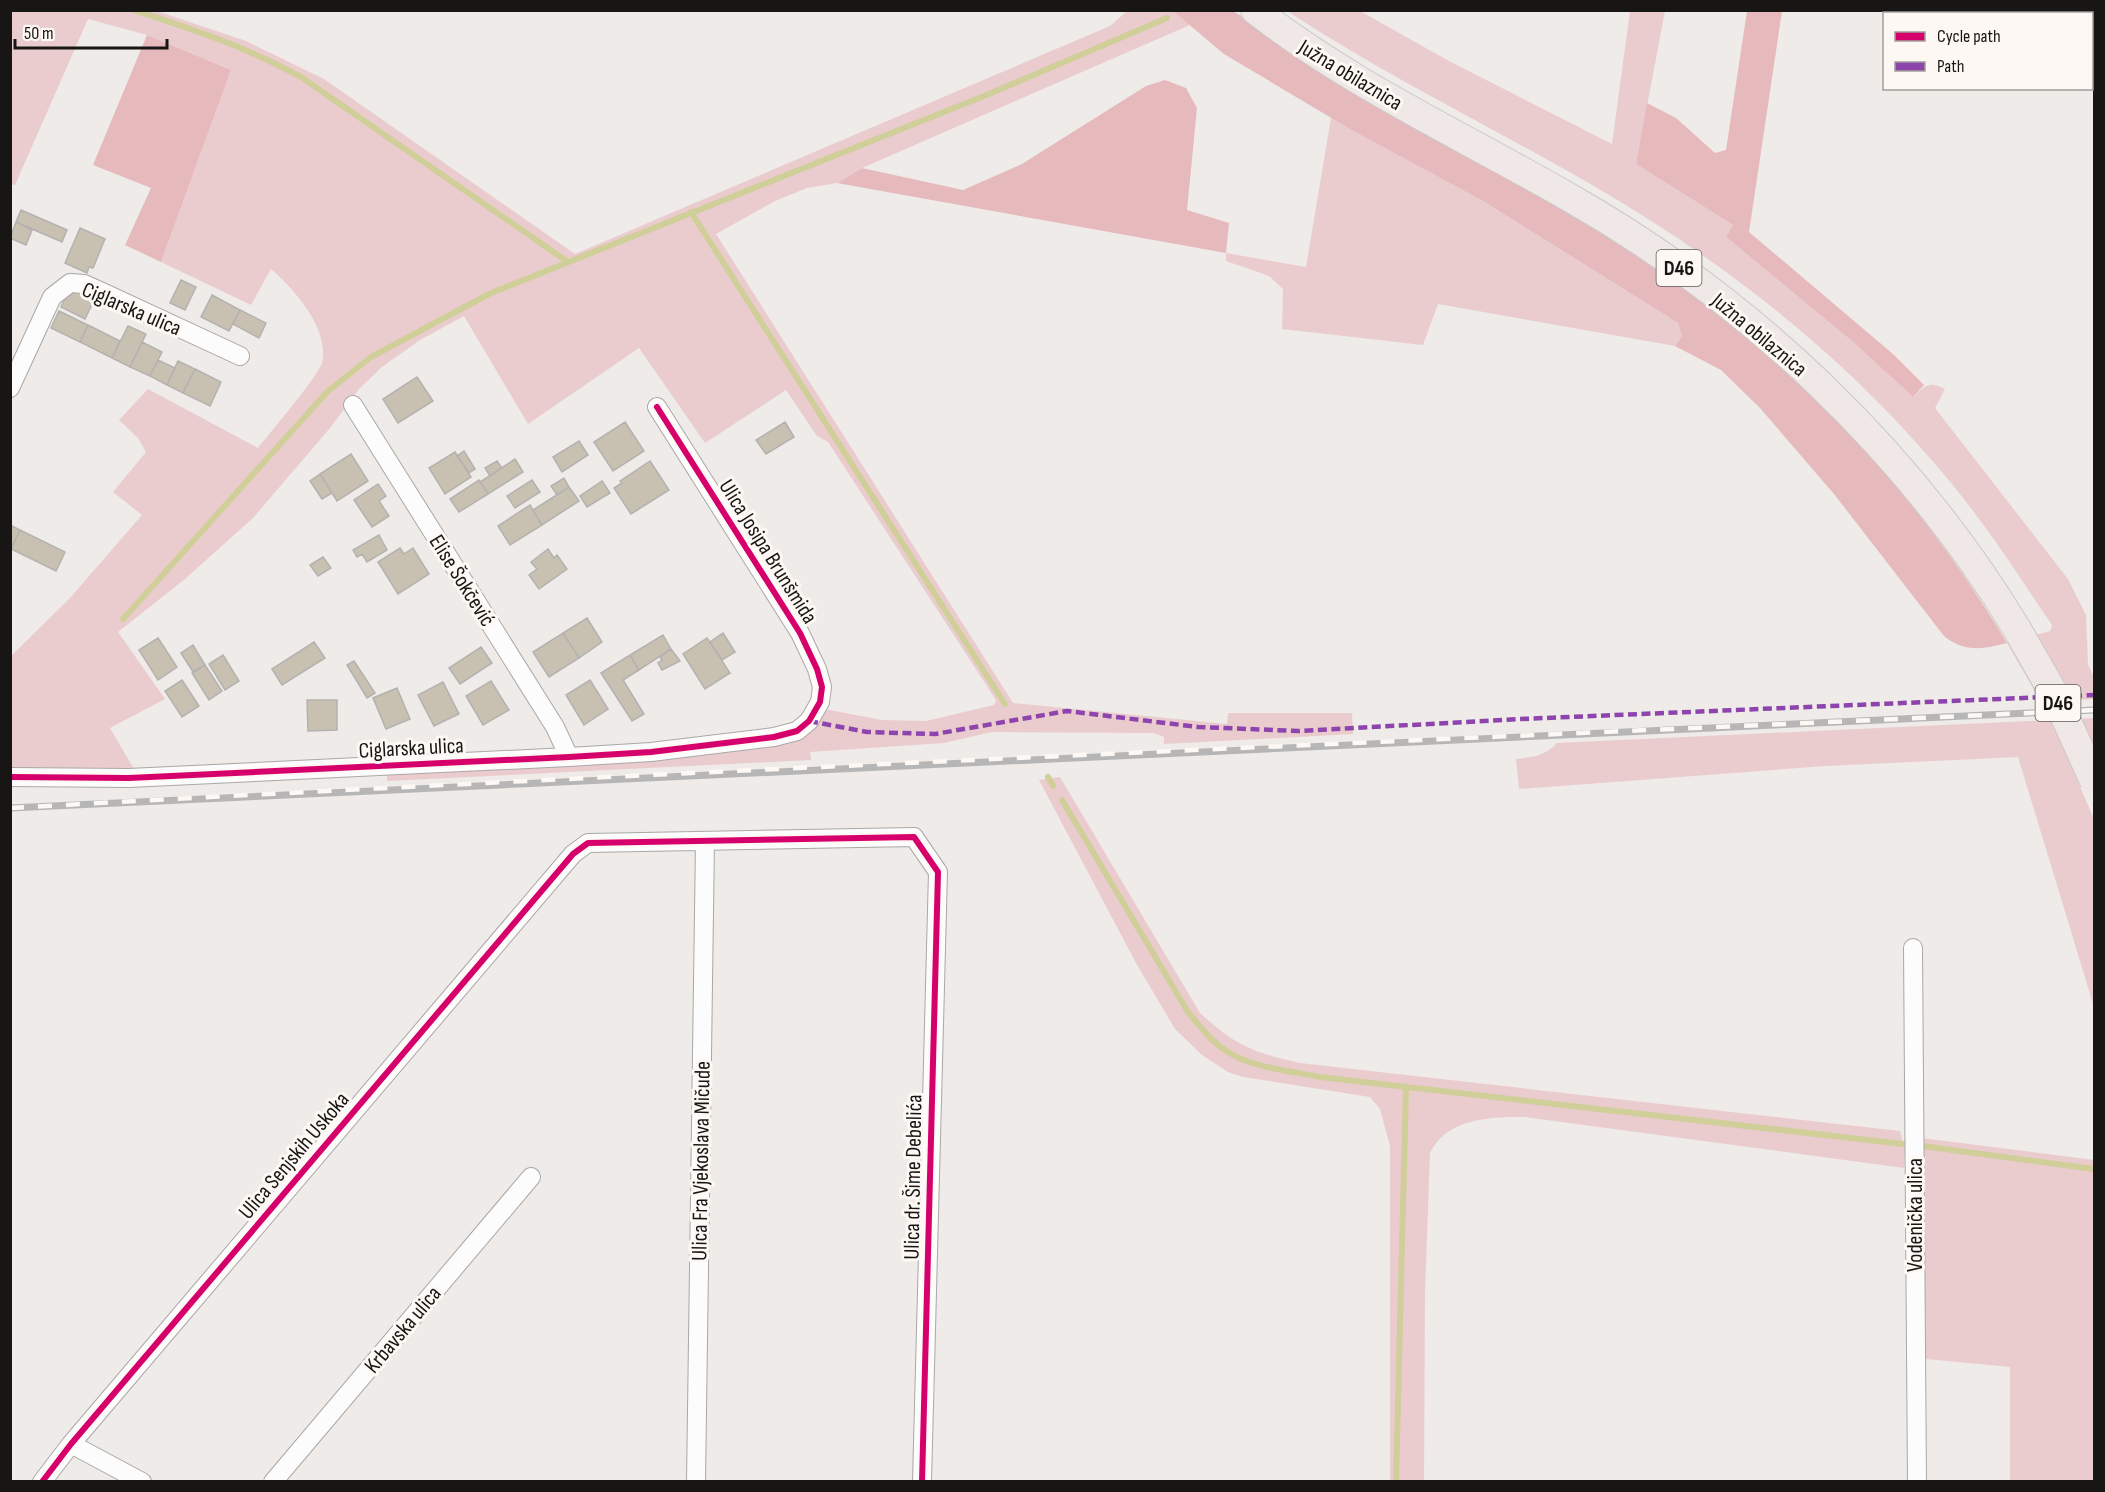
<svg xmlns="http://www.w3.org/2000/svg" width="2105" height="1492" viewBox="0 0 2105 1492" font-family="'Sofia Sans Condensed',sans-serif">
	<style>
		.green { fill: #ebccce }
		.forest { fill: #e6b9bd }
		.lines { fill: none; stroke-linecap: round; stroke-linejoin: round }
		.stream { stroke: #d0cf9a; stroke-width: 6 }
		.building { fill: #c8c0b1; stroke: #b4b2b0; stroke-width: 1.5 }
		.street-casing { stroke: #aaa8a6; stroke-width: 20 }
		.primary-casing { stroke: #cac9c8; stroke-width: 30 }
		.street { stroke: #fcfcfc; stroke-width: 18 }
		.primary { stroke: #efe8e6; stroke-width: 28 }
		.rail-casing { stroke: #b7b6b6; stroke-width: 7 }
		.rail { stroke: #fdf8f3; stroke-width: 4.5; stroke-dasharray: 14; stroke-linecap: butt }
		.primary-bridge-casing { stroke: #cac9c8; stroke-width: 30; stroke-linecap: butt }
		.primary-bridge { stroke: #efe8e6; stroke-width: 28 }
		.quiet { stroke: #8e44ad; stroke-width: 4.5; stroke-dasharray: 9 4.5; stroke-linecap: butt }
		.cycleway-casing { stroke: #fdf8f3; stroke-width: 10 }
		.cycleway { stroke: #d6006c; stroke-width: 6 }
		.labels { text-anchor: middle; stroke-width: 6; stroke-linejoin: round; paint-order: stroke }
		.shield { fill: #fdf8f3; stroke: #5c5a57; stroke-width: 1.5 }
		.shield-label { font-size: 21px; font-weight: bold; fill: #171614 }
		.street-label { font-size: 22px; fill: #171614; stroke: #fdf8f3 }
	</style>
	<rect width="100%" height="100%" fill="#eeebe8"/>
	<!-- green -->
	<path class="green" d="M10,11H157L246,41L324,79L575,254L1110,26L1127,11H1173L1190,25L862,168L837,183L807,188L775,201L716,234L1013,703L1227,724L1228,713H1352L1353,734L1164,744V737L1153,733L992,732L944,743L810,752L811,760L387,781V770L746,745L824,709L882,720L926,721L994,705L996,700L828,442L817,436L786,390L705,443L639,348L528,424L464,316L420,340L382,367L359,389L330,428L253,518L185,579L118,632L165,699L110,728L134,769L11,773V656L70,598L142,515L113,492L146,452L138,438L119,420L148,389L258,448C270,433 318,376 322,363C330,329 294,289 271,269L251,305L161,262L231,70L147,35L88,19L15,185L10,184Z
		M1287,11H1360L1449,61L1612,144L1630,11H1665L1636,164L1733,225L1726,237L1853,342L1913,397C1925,386 1929,380 1945,389L1935,408L2068,579L2086,615L2088,664L2094,678V699L2041,702L2007,643L2050,631L2052,625C2015,570 1979,514 1935,464C1857,372 1760,291 1659,226C1538,148 1407,90 1287,11Z
		M1331,118L1483,201L1678,323L1682,336L1675,346L1438,304L1423,345L1282,329L1283,289L1269,276L1226,261V253L1306,267Z
		M2094,718V755L2073,771L2094,819V1007L2018,757L1826,766L1519,789L1516,759C1533,757 1545,756 1557,743Z
		M1060,777L1200,1013C1236,1046 1252,1052 1300,1063L1900,1131L1905,1149L1904,1168L1524,1117C1490,1117 1447,1118 1430,1153L1425,1293L1424,1481H1390V1146L1380,1109L1370,1097L1243,1077L1228,1072L1202,1055L1175,1029L1136,963L1039,780Z
		M1922,1138L2094,1160V1481H2010V1367L1926,1359V1329H1922Z"/>
	<!-- forest -->
	<path class="forest" d="M1173,11C1185,11 1222,7 1232,11C1240,13 1266,36 1275,43C1306,65 1338,85 1371,104C1432,139 1496,167 1557,202C1743,309 1897,459 2007,643C1983,649 1965,653 1944,636L1834,494L1760,408L1721,370L1675,346L1682,336L1678,323L1483,201L1350,129L1224,54Z
		M1747,11H1782L1749,232L1893,354L1924,385L1913,397L1853,342L1726,237L1733,225L1636,164L1647,103L1676,118L1715,153L1726,150Z
		M147,35L231,70L161,262L125,245L151,188L93,165Z
		M1165,80L1186,88L1197,108L1187,210L1229,223L1226,253L837,183L862,168L963,190L1022,164L1146,86Z"/>
	<g class="lines">
		<!-- stream -->
		<path class="stream" d="M134,10C195,30 244,46 301,77L568,262
			M691,212L1005,704
			M123,619L328,391L371,357L491,293L989,94L1167,18
			M1048,777L1053,786
			M1062,800L1188,1012C1200,1026 1211,1042 1228,1052C1253,1068 1291,1071 1320,1077L1903,1144
			M1922,1146L2094,1169
			M1396,1482L1406,1087"/>
	</g>
	<!-- building -->
	<path class="building" d="M21,210L67,230L62,242L16,222Z
		M16,222L32,230L26,245L10,238Z
		M80,228L105,239L93,268L89,267L87,273L65,263Z
		M181,280L196,287L185,310L170,303Z
		M71,286L95,298L85,319L61,307Z
		M212,295L240,310L229,331L201,317Z
		M240,310L266,323L259,338L233,324Z
		M59,311L88,325L80,342L51,328Z
		M88,325L120,341L112,358L80,342Z
		M128,326L146,334L130,367L112,358Z
		M142,342L162,352L150,376L130,367Z
		M158,360L175,368L167,385L150,376Z
		M178,361L195,369L183,393L167,385Z
		M195,369L221,382L210,406L183,393Z
		M417,377L433,401L398,423L383,399Z
		M625,422L644,451L613,471L594,442Z
		M785,422L794,437L766,454L756,440Z
		M579,441L588,455L562,472L553,457Z
		M464,451L475,469L469,473L457,456Z
		M455,452L471,477L445,494L429,468Z
		M351,454L368,481L337,501L320,474Z
		M515,459L523,472L488,494L480,482Z
		M497,461L502,468L490,476L485,468Z
		M650,461L669,490L631,514L614,488L622,483L620,481Z
		M320,474L332,493L322,499L310,481Z
		M564,478L569,487L557,495L551,486Z
		M479,480L488,494L459,512L450,499Z
		M532,480L540,492L515,508L507,496Z
		M602,481L610,493L587,507L580,496Z
		M378,484L386,496L379,501L389,516L372,527L354,500Z
		M569,487L579,501L542,525L533,510Z
		M530,505L542,525L510,545L498,526Z
		M10,525L20,530L11,549H10Z
		M20,530L65,552L56,571L11,549Z
		M379,535L387,550L367,562L362,554L357,557L353,550Z
		M400,548L404,554L413,548L429,574L398,594L378,562Z
		M548,549L554,558L557,555L567,569L539,589L529,575L537,569L531,562Z
		M323,557L331,568L318,576L310,565Z
		M587,618L602,642L579,658L563,633Z
		M563,633L579,658L549,677L533,652Z
		M723,633L735,652L722,660L710,642Z
		M663,635L671,649L639,670L630,655Z
		M158,638L177,667L158,680L139,650Z
		M707,638L730,673L705,689L683,654Z
		M314,642L325,658L282,685L272,669Z
		M193,645L205,665L193,672L181,653Z
		M481,647L492,663L460,684L449,668Z
		M671,649L680,661L662,670L658,663L662,660L660,657Z
		M223,655L239,681L225,690L209,664Z
		M630,655L639,670L623,680L644,714L632,721L601,673Z
		M354,661L375,693L367,698L347,665Z
		M205,665L222,691L209,700L192,673Z
		M182,680L199,706L182,717L165,691Z
		M590,680L608,709L584,725L566,695Z
		M491,681L509,710L483,725L466,696Z
		M443,682L459,714L434,726L418,695Z
		M397,688L410,719L386,729L373,698Z
		M307,700H337V730L308,731Z"/>
	<g class="lines">
		<defs>
			<path id="street" d="M10,388L52,297L70,283L84,284L102,292L240,356
				M353,405L555,727L569,757
				M10,777L129,778L569,757L651,752L774,737L797,731L809,721L820,702L822,687L817,669L800,633L657,407
				M1913,948L1917,1482
				M71,1444L142,1482
				M42,1482L71,1444L573,854L588,843L914,837L938,872L922,1482
				M273,1482L531,1177
				M696,1482L705,841"/>
			<path id="primary" d="M1255,10C1353,86 1465,137 1572,199C1752,302 1909,451 2017,629"/>
		</defs>
		<!-- street casing -->
		<use href="#street" class="street-casing"/>
		<!-- primary casing -->
		<use href="#primary" class="primary-casing"/>
		<!-- street -->
		<use href="#street" class="street"/>
		<!-- primary -->
		<use href="#primary" class="primary"/>
		<defs>
			<path id="rail" d="M10,808C705,769 1400,742 2094,710"/>
		</defs>
		<!-- rail casing -->
		<use href="#rail" class="rail-casing"/>
		<!-- rail -->
		<use href="#rail" class="rail"/>
		<defs>
			<path id="primary-bridge" d="M2017,629L2057,699L2094,781"/>
		</defs>
		<!-- primary-bridge casing -->
		<use href="#primary-bridge" class="primary-bridge-casing"/>
		<!-- primary-bridge -->
		<use href="#primary-bridge" class="primary-bridge"/>
		<!-- quiet -->
		<path class="quiet" d="M809,721L867,732L935,734L1067,711L1198,727L1299,731L1521,719L2094,695"/>
		<defs>
			<path id="cycleway" d="M10,777L129,778L569,757L651,752L774,737L797,731L809,721L820,702L822,687L817,669L800,633L657,407
				M42,1482L71,1444L573,854L588,843L914,837L938,872L922,1482"/>
		</defs>
		<!-- cycleway casing -->
		<use href="#cycleway" class="cycleway-casing"/>
		<!-- cycleway -->
		<use href="#cycleway" class="cycleway"/>
	</g>
	<g class="labels">
		<!-- shield labels -->
		<g class="shield">
			<rect x="1656.5" y="250" width="45" height="36" rx="4.5"/>
			<rect x="2035.5" y="685" width="45" height="36" rx="4.5"/>
		</g>
		<g class="shield-label">
			<text x="1679" y="275">D46</text>
			<text x="2058" y="710">D46</text>
		</g>
		<!-- street labels -->
		<g class="street-label">
			<text transform="translate(1351 74) rotate(31)" y="8">Južna obilaznica</text>
			<text transform="translate(132 308) rotate(23)" y="8">Ciglarska ulica</text>
			<text transform="translate(1760 334) rotate(40)" y="8">Južna obilaznica</text>
			<text transform="translate(769 551) rotate(58)" y="8">Ulica Josipa Brunšmida</text>
			<text transform="translate(463 580) rotate(58)" y="8">Elise Šokčević</text>
			<text transform="translate(411 747) rotate(-3)" y="8">Ciglarska ulica</text>
			<text transform="translate(293 1155) rotate(-50)" y="8">Ulica Senjskih Uskoka</text>
			<text transform="translate(700 1161) rotate(-89)" y="8">Ulica Fra Vjekoslava Mičude</text>
			<text transform="translate(912 1177) rotate(-89)" y="8">Ulica dr. Šime Debelića</text>
			<text transform="translate(1914 1215) rotate(-90)" y="8">Vodenička ulica</text>
			<text transform="translate(402 1329) rotate(-50)" y="8">Krbavska ulica</text>
		</g>
	</g>
	<!-- border -->
	<rect width="2105" height="1492" fill="none" stroke="#171614" stroke-width="24"/>
	<!-- legend -->
	<rect x="1883" y="12" width="210" height="78" fill="#fdf8f3" stroke="#a19e9a" stroke-width="1.5"/>
	<rect x="1895" y="32" width="30" height="9" fill="#d6006c" stroke="#a19e9a" stroke-width="1.5"/>
	<text x="1937" y="42" font-size="18" fill="#171614">Cycle path</text>
	<rect x="1895" y="62" width="30" height="9" fill="#8e44ad" stroke="#a19e9a" stroke-width="1.5"/>
	<text x="1937" y="72" font-size="18" fill="#171614">Path</text>
	<!-- scale -->
	<path d="M15 39v9h152v-9" fill="none" stroke="#171614" stroke-width="3"/>
	<text x="24" y="39" font-size="18" fill="#171614" stroke="#fdf8f3" stroke-width="4.5" paint-order="stroke">50 m</text>
</svg>
